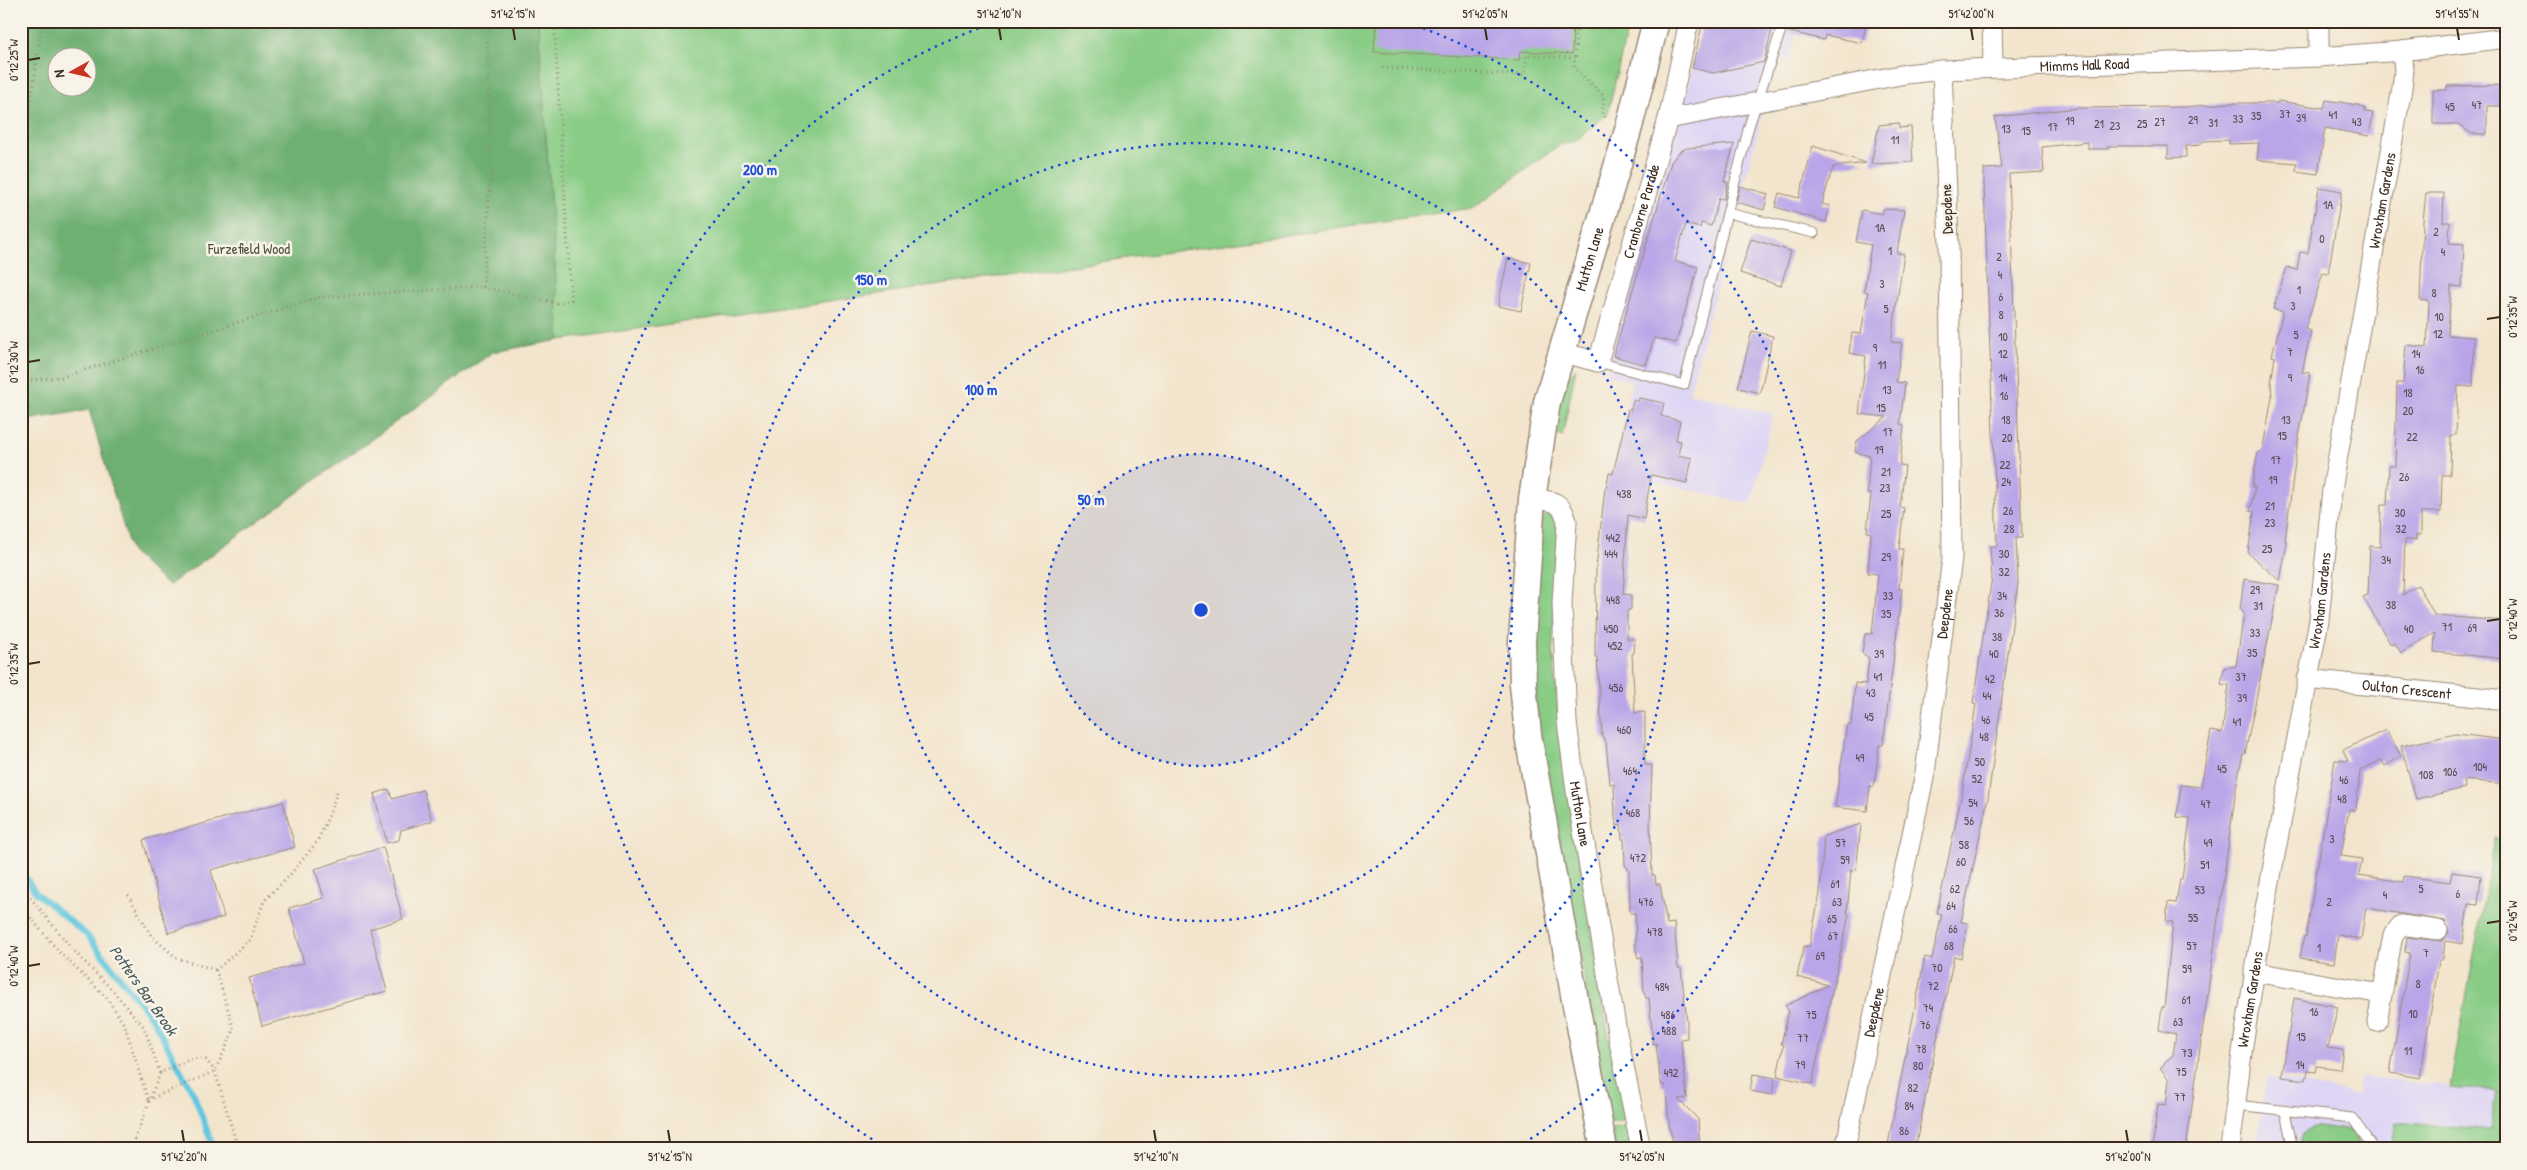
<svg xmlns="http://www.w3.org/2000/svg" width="2527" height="1170" viewBox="0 0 2527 1170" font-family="'Patrick Hand',sans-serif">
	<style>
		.built { fill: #ded5f5 }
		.green { fill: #88cc85; stroke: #627b52 }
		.forest { fill: #6eb072; stroke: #546d48; fill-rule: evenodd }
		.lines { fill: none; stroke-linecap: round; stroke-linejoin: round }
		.stream { stroke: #61c7df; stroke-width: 6 }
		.building { fill: #b9a5e8 }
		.service-casing { stroke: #978876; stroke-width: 11 }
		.minor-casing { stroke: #978876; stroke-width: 21 }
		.secondary-casing { stroke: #978876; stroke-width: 29 }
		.path { stroke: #978876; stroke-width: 3; stroke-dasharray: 1 4; stroke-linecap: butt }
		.service { stroke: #fff; stroke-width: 9 }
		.minor { stroke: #fff; stroke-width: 19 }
		.secondary { stroke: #fff; stroke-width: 26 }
		.ticks { fill: none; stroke: #3b2a1e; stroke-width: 2 }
		.ring { fill: none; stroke: #1d4ed8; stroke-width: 2.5; stroke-dasharray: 2.5 5 }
		.labels { text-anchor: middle; stroke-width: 5; stroke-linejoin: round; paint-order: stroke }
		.number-label { font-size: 12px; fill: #5a4950 }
		.street-label { font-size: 15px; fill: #3b2a1e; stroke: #f7f3e8 }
		.park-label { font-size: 15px; fill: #4e5238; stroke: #f7f3e8 }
		.water-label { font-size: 16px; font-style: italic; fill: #465958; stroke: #f7f3e8 }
		.centre { fill: #1d4ed8; stroke: #f7f3e8; stroke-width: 2.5 }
		.ring-label { font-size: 15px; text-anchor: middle; font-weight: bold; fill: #1d4ed8; stroke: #f7f3e8; stroke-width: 5; stroke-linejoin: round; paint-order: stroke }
		.neatline { fill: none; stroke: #3b2a1e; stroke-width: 2 }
		.ticks-label { font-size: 12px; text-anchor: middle; fill: #3b2a1e }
	</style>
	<rect width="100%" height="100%" fill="#f7f3e8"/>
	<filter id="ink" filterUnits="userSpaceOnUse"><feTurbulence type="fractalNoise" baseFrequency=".02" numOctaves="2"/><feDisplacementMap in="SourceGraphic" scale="10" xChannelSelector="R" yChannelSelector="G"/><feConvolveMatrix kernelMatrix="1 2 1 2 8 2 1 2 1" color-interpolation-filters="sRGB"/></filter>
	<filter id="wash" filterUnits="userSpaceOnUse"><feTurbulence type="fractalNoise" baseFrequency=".0096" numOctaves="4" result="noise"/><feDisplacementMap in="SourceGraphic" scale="20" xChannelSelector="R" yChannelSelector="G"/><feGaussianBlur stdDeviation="1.12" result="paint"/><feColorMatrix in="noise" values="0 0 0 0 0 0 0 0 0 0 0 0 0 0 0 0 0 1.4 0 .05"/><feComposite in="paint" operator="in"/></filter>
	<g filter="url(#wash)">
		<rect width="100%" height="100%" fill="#f3e5cd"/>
		<!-- built -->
		<path class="built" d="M1703,21H1800L1789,59L1776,62L1689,393L1773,414L1751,504L1614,472L1632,381L1606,374L1689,83Z
			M2495,838L2506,839V1149H2256L2266,1077L2358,1094L2361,1076L2450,1087Z"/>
		<!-- green -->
		<path class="green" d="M538,21H1629L1608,113L1576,141L1559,145L1473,208L560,340Z
			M1576,368L1562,437L1556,433L1554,425L1567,378Z
			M1550,513L1558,519L1559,526L1554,595L1553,647L1559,732L1608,1033L1626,1120L1610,1123L1536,707L1534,635L1542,518Z
			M2495,838L2506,839V1149H2393L2396,1122L2491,1131L2497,1092L2450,1087Z
			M1627,1126L1632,1149H1615L1611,1129Z
			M2319,1126L2352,1131L2357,1138L2360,1149H2300C2300,1134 2305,1128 2319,1126Z"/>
		<!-- forest -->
		<path class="forest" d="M21,21H538L560,340L493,352L168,586L131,552L89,410L21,421ZM58,58H88V88H58Z"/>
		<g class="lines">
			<!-- stream -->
			<path class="stream" d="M21,870L36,893L87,935L154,1021L194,1095L214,1149"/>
		</g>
		<g id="blocks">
			<!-- building -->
			<path class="building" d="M1376,21H1573L1572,54L1520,51L1519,60L1374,52Z
				M1703,21H1774L1764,62L1713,73L1692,68Z
				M1790,21H1867L1862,43L1825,35L1824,40L1787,31Z
				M2506,85V106H2487V134H2472L2458,124H2433V90H2447V86Z
				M2326,100L2358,105L2365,108V112L2373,113L2369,136L2325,128L2318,174L2296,171L2297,163L2257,160L2259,143L2229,144V140L2203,141L2200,145L2186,146V157L2168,158V146H2108V149H2088V142L2042,147L2044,172L2009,174L2022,538H2016L2018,582L1988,798L1961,922L1968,923L1961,958L1954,956L1915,1149H1887L1925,957L1932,959L1942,914L1937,913L1963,788L1976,704L1973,703L1992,577L1990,546H1997L1984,184V169L2002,168L1995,117L2078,108L2184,107L2229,103H2278V101L2324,108Z
				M1899,123V128L1911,127L1913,162L1871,164L1879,125Z
				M1734,144L1724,181L1728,182L1724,199L1719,198L1711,226L1701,223L1700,228L1686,224L1675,261L1698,267L1676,343L1654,338L1646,365L1613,356L1671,162L1680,151L1687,148Z
				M1813,146L1866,163L1833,167L1822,204L1830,206L1826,222L1775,207L1779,193L1799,198Z
				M1740,186L1768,194L1764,210L1736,202Z
				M2319,187L2342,191L2328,274L2323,273L2305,329L2311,331L2302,372L2310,373L2296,454L2285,541L2287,542L2280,581L2248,553L2254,512L2250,511L2255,487H2252L2258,452L2262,451L2267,426L2272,397L2271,383L2275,357L2272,356L2283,312L2273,309L2287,267L2297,270L2300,252L2308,253Z
				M2426,193H2444L2443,222H2450L2449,243L2464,244L2462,287L2451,286L2448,335L2474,337L2473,387L2458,386L2456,435H2451L2450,475H2442L2441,512H2421V535H2416V540H2405L2403,595L2418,585L2435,616L2506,621V659L2434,652L2435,633L2401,653L2395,643L2391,645L2363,597L2368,595L2370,546L2380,547L2381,505H2387L2389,466H2395L2397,383H2403L2406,345L2427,347L2429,301L2420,300L2423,221Z
				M1883,209L1904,210L1897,253L1904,254L1891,342L1902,343L1896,382L1905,383L1900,424L1904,425L1900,465L1905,466L1900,507L1904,508L1899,549H1903L1899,589H1902L1883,745H1879L1874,787L1870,786L1867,811L1835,807L1847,724L1851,725L1855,683L1866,684L1869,658L1862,653L1865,634H1872L1878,574L1868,573L1871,533L1867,532L1871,494H1867L1870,456L1855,452L1857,441L1887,417L1859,414L1866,356L1849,353L1852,333L1861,334L1868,292L1864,291L1871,245L1856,242L1862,210L1882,214Z
				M1751,239L1791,251L1781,286L1740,273Z
				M1508,258L1531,263L1521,311L1498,306Z
				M1752,331L1773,336L1760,393L1738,388Z
				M1639,398L1664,403L1661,416L1680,421L1676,440L1681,441L1678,455L1692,458L1687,483L1651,475L1644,519L1628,515L1623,594L1631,595V609L1627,611V639H1635L1634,653L1632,654L1635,713L1645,712V765H1652L1650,822L1652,875H1655L1656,884H1660L1667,924L1674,923L1678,968H1681L1687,1021V1038L1681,1039L1687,1098L1678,1099L1698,1119L1700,1149H1675L1670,1130L1665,1085L1662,1086L1660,1078L1656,1043L1653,1044L1649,998H1646L1644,992L1642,957L1638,958L1636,950L1635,913H1630L1629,870L1625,865L1624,839H1622L1621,825L1617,826L1615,818L1614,784H1610L1606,742L1602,736L1597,657H1595L1596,568L1605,488H1606L1609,473L1613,474L1628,409L1631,410L1633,400L1638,402Z
				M2244,579L2279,585L2245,754H2243L2237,782L2186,1149H2152L2158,1104L2166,1105L2169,1079L2160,1068L2173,1055L2176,1034L2159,1030L2162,1007L2164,1008L2173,922L2166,921L2168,902L2176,903L2180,879H2182L2190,818L2177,817L2181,785L2201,787L2211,731L2222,733L2229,685L2221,684L2224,668L2236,666L2244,613L2240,609Z
				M2386,730L2401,756L2385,766L2381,760L2360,771L2356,810L2349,809L2341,856L2362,859L2359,875L2403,882L2404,876L2450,882L2452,872L2481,876L2478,905L2468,904L2463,944L2445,941L2443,959L2439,961L2420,1078L2390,1073L2410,953L2405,952L2407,937L2442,941L2449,932L2445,921L2366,908L2361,939L2338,935L2334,963L2300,958L2304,936L2306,937L2335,760L2348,761L2343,750Z
				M2456,734L2506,740V784L2464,780L2465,788L2416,799L2401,746Z
				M389,789L392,799L423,790L432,821L401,830L399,840L387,843L374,794Z
				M283,802L295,847L211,870L224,917L168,933L143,840Z
				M1861,824L1856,871L1851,870L1847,913L1849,914L1812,1084L1777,1076L1784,1044H1781L1789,1011L1785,1006L1828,985L1797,977L1804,946L1809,947L1820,893L1824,836Z
				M383,847L403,919L370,929L387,991L262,1026L249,978L304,963L289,908L324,898L315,869Z
				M2294,998L2338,1007L2328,1048L2343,1050L2340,1069L2317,1066L2316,1072L2308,1071L2306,1080L2282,1077Z
				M1753,1074L1775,1078L1772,1095L1750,1091Z"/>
		</g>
	</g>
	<g filter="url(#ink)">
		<use href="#blocks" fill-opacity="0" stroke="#978876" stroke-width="1"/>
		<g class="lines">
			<defs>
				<path id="service" d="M1727,213L1814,233
					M1598,362L1684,385L1749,126L1784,21
					M2236,1105L2352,1118L2370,1143L2368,1149
					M2285,1112L2293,1149"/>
				<g id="minor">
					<path d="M1992,21L1993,67"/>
					<path d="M2319,21V57"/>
					<path id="s1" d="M1668,119L1906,74L1942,70L2319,57L2402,51L2506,38"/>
					<path id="s2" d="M1561,352L1598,362L1668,119L1689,21"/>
					<path id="s3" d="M1532,499C1551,501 1561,499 1567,521L1562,603L1567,722L1576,791L1617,1032L1641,1149"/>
					<path id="s4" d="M2307,679L2506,700"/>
					<path d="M2254,972L2382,994"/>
					<path d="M2377,1022L2393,935L2401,925L2438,930"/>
					<path id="s5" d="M1845,1149L1925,773L1952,558L1949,244L1942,70"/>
					<path id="s6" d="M2230,1149L2243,1045L2264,914L2319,620L2332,490L2402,88L2404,70L2402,51"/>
				</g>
				<g id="secondary">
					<path id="s7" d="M1604,1149L1575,1000L1528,735L1523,684L1522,641L1532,499L1547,402L1629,127L1656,21"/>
				</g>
			</defs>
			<!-- service casing -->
			<use href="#service" class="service-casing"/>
			<!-- minor casing -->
			<use href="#minor" class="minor-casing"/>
			<!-- secondary casing -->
			<use href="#secondary" class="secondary-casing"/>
			<!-- path -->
			<path class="path" d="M1577,21L1574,68L1604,96L1602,114L1608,119
				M1382,68L1524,75L1527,55L1575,58
				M21,179L42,21
				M483,287L557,303L571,300L554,21
				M21,381L62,377L320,297L483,287L491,167L487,21
				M21,886L73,950L113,991L144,1027L160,1073
				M128,895L152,937L177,958L216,970
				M21,906L60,953L107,998L125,1026L148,1100
				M148,1100L215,1071L234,1030L216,970L250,940L264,901L289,876L317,842L330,813L338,789
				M122,1149L133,1144
				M135,1149L133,1144L160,1073L193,1058L206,1060L215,1071L238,1149"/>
			<!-- service -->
			<use href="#service" class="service"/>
			<!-- minor -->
			<use href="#minor" class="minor"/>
			<!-- secondary -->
			<use href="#secondary" class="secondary"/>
		</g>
	</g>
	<!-- ticks -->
	<path class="ticks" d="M513,28L515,40M999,28L1001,40M1485,28L1487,40M1971,28L1973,40M2457,28L2459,40M28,60L40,58M2487,319L2500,317M28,362L40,360M2487,621L2500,619M28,664L40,662M2487,923L2500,921M28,966L40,964M182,1130L184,1142M668,1130L670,1142M1154,1130L1156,1142M1640,1130L1642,1142M2126,1130L2128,1142"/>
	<!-- distance rings -->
	<circle cx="1201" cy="610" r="156" fill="#1d4ed8" fill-opacity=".12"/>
	<g class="ring">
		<circle cx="1201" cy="610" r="156"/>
		<circle cx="1201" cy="610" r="311"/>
		<circle cx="1201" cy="610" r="467"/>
		<path d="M885 1147A623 623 0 0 1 993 23M1409 23A623 623 0 0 1 1517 1147"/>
	</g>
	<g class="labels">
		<!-- number labels -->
		<g class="number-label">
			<text x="2477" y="109">47</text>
			<text x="2450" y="111">45</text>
			<text x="2285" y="118">37</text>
			<text x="2333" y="119">41</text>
			<text x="2256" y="120">35</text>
			<text x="2301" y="122">39</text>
			<text x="2238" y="123">33</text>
			<text x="2193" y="124">29</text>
			<text x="2070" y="125">19</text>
			<text x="2160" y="126">27</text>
			<text x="2357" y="126">43</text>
			<text x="2213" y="127">31</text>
			<text x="2099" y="128">21</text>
			<text x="2142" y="128">25</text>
			<text x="2115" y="130">23</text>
			<text x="2053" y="131">17</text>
			<text x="2006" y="133">13</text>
			<text x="2026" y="135">15</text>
			<text x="1895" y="144">11</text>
			<text x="2328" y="209">1A</text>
			<text x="1880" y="232">1A</text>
			<text x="2436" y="236">2</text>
			<text x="2322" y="243">0</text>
			<text x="1890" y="255">1</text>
			<text x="2443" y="256">4</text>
			<text x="1999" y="261">2</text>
			<text x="2000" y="279">4</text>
			<text x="1882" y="288">3</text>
			<text x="2299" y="294">1</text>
			<text x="2434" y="297">8</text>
			<text x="2001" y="301">6</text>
			<text x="2293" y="310">3</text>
			<text x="1886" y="313">5</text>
			<text x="2001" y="319">8</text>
			<text x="2439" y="321">10</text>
			<text x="2438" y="338">12</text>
			<text x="2296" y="339">5</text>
			<text x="2003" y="341">10</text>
			<text x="1875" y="352">9</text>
			<text x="2290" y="356">7</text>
			<text x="2003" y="358">12</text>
			<text x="2416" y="358">14</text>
			<text x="1882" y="369">11</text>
			<text x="2420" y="374">16</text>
			<text x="2003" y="382">14</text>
			<text x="2290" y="382">9</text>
			<text x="1887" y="394">13</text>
			<text x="2408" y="397">18</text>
			<text x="2004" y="400">16</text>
			<text x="1881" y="412">15</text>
			<text x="2408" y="415">20</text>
			<text x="2006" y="424">18</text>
			<text x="2286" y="424">13</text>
			<text x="1888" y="436">17</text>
			<text x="2282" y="440">15</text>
			<text x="2412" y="441">22</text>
			<text x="2007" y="442">20</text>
			<text x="1879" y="454">19</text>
			<text x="2276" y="464">17</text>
			<text x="2005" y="469">22</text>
			<text x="1886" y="476">21</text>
			<text x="2404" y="481">26</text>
			<text x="2273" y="484">19</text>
			<text x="2006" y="486">24</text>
			<text x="1885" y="492">23</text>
			<text x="1624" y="498">438</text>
			<text x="2270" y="510">21</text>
			<text x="2008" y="515">26</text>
			<text x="2400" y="517">30</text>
			<text x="1886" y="518">25</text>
			<text x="2270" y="527">23</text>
			<text x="2009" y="533">28</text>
			<text x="2401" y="533">32</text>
			<text x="1613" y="542">442</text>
			<text x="2267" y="553">25</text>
			<text x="1611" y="558">444</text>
			<text x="2004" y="558">30</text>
			<text x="1886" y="561">29</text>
			<text x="2386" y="564">34</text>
			<text x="2004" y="576">32</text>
			<text x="2255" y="594">29</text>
			<text x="1888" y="600">33</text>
			<text x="2002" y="600">34</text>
			<text x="1613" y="604">448</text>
			<text x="2391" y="609">38</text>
			<text x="2258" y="610">31</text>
			<text x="1999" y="617">36</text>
			<text x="1886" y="618">35</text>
			<text x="2447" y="631">71</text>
			<text x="2472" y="632">69</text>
			<text x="1611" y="633">450</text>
			<text x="2409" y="633">40</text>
			<text x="2255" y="637">33</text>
			<text x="1997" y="641">38</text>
			<text x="1615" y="650">452</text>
			<text x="2252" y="657">35</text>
			<text x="1879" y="658">39</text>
			<text x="1994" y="658">40</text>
			<text x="1878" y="681">41</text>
			<text x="2241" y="681">37</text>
			<text x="1990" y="683">42</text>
			<text x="1616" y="692">456</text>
			<text x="1871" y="697">43</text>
			<text x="1987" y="700">44</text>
			<text x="2242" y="702">39</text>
			<text x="1869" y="721">45</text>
			<text x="1986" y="724">46</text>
			<text x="2237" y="726">41</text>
			<text x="1624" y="734">460</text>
			<text x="1984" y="741">48</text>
			<text x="1860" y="762">49</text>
			<text x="1980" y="766">50</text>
			<text x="2480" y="771">104</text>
			<text x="2222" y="773">45</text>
			<text x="1630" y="775">464</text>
			<text x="2450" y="776">106</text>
			<text x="2426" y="779">108</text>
			<text x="1977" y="783">52</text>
			<text x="2344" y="784">46</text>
			<text x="2342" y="803">48</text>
			<text x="1973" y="807">54</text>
			<text x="2206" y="808">47</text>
			<text x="1633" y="817">468</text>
			<text x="1969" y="825">56</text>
			<text x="2332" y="843">3</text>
			<text x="1841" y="847">57</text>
			<text x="2208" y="847">49</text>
			<text x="1964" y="849">58</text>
			<text x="1638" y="862">472</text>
			<text x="1845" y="864">59</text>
			<text x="1961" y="866">60</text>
			<text x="2205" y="869">51</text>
			<text x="1835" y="888">61</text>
			<text x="1955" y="893">62</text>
			<text x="2421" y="893">5</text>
			<text x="2200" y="894">53</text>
			<text x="2458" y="898">6</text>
			<text x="2385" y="899">4</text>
			<text x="1646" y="906">476</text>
			<text x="1837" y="906">63</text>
			<text x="2329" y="906">2</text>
			<text x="1951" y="910">64</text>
			<text x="2193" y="922">55</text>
			<text x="1832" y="923">65</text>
			<text x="1953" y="933">66</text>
			<text x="1655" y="936">478</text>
			<text x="1833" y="940">67</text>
			<text x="1949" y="950">68</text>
			<text x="2192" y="950">57</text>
			<text x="2319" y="952">1</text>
			<text x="2426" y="957">7</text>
			<text x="1820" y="960">69</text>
			<text x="1937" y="972">70</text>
			<text x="2187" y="973">59</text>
			<text x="2418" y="988">8</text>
			<text x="1933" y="990">72</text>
			<text x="1662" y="991">484</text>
			<text x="2186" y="1004">61</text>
			<text x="1928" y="1012">74</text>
			<text x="2314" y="1016">16</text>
			<text x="2413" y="1018">10</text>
			<text x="1668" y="1019">486</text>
			<text x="1811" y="1019">75</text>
			<text x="2178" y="1026">63</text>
			<text x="1925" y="1029">76</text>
			<text x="1669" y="1035">488</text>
			<text x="2301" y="1041">15</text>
			<text x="1803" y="1042">77</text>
			<text x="1921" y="1053">78</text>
			<text x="2408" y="1055">11</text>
			<text x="2187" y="1057">73</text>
			<text x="1800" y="1069">79</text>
			<text x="2300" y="1069">14</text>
			<text x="1918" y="1070">80</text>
			<text x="2181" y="1076">75</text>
			<text x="1671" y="1077">492</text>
			<text x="1913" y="1092">82</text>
			<text x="2180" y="1101">77</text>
			<text x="1909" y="1110">84</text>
			<text x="1904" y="1135">86</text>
		</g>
		<!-- street labels -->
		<g class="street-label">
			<text dy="5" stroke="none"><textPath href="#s1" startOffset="421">Mimms Hall Road</textPath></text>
			<text dy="5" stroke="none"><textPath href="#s6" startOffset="961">Wroxham Gardens</textPath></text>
			<text transform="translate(1947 209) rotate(-92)" y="5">Deepdene</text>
			<text dy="5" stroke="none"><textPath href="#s2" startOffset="195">Cranborne Parade</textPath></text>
			<text dy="5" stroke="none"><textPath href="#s7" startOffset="905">Mutton Lane</textPath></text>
			<text dy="5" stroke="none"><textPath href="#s6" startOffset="556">Wroxham Gardens</textPath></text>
			<text dy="5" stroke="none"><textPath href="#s5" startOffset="545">Deepdene</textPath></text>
			<text dy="5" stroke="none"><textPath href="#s4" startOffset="100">Oulton Crescent</textPath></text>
			<text dy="5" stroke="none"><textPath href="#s3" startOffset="340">Mutton Lane</textPath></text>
			<text dy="5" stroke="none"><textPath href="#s6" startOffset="151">Wroxham Gardens</textPath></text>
			<text dy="5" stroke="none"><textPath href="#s5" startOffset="140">Deepdene</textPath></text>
		</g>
		<!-- park labels -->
		<g class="park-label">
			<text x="249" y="254">Furzefield Wood</text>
		</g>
		<!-- water labels -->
		<g class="water-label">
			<text transform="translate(144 990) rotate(55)" y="6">Potters Bar Brook</text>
		</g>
	</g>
	<circle cx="1201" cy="610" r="8" class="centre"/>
	<g class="ring-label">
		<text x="760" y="175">200 m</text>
		<text x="871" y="285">150 m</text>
		<text x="981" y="395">100 m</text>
		<text x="1091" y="505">50 m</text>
	</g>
	<!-- margin -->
	<rect width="2527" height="1170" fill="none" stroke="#f7f3e8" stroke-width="55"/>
	<!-- north arrow -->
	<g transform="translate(72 72) rotate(262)"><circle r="24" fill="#f7f3e8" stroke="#aca397"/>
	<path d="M0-4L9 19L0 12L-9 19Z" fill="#c8321e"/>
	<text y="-8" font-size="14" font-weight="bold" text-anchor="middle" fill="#3b2a1e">N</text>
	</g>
	<rect x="28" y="28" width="2472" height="1114" class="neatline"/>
	<g class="ticks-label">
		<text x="513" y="18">51°42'15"N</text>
		<text x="999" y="18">51°42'10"N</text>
		<text x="1485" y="18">51°42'05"N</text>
		<text x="1971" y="18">51°42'00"N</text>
		<text x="2457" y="18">51°41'55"N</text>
		<text transform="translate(14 60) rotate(-90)" y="4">0°12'25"W</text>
		<text transform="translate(2513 317) rotate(-90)" y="4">0°12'35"W</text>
		<text transform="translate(14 362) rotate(-90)" y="4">0°12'30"W</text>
		<text transform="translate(2513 619) rotate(-90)" y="4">0°12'40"W</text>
		<text transform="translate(14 664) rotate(-90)" y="4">0°12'35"W</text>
		<text transform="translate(2513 921) rotate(-90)" y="4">0°12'45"W</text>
		<text transform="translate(14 966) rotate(-90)" y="4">0°12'40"W</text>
		<text x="184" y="1161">51°42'20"N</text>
		<text x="670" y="1161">51°42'15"N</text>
		<text x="1156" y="1161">51°42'10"N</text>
		<text x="1642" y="1161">51°42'05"N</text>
		<text x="2128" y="1161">51°42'00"N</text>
	</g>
</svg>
